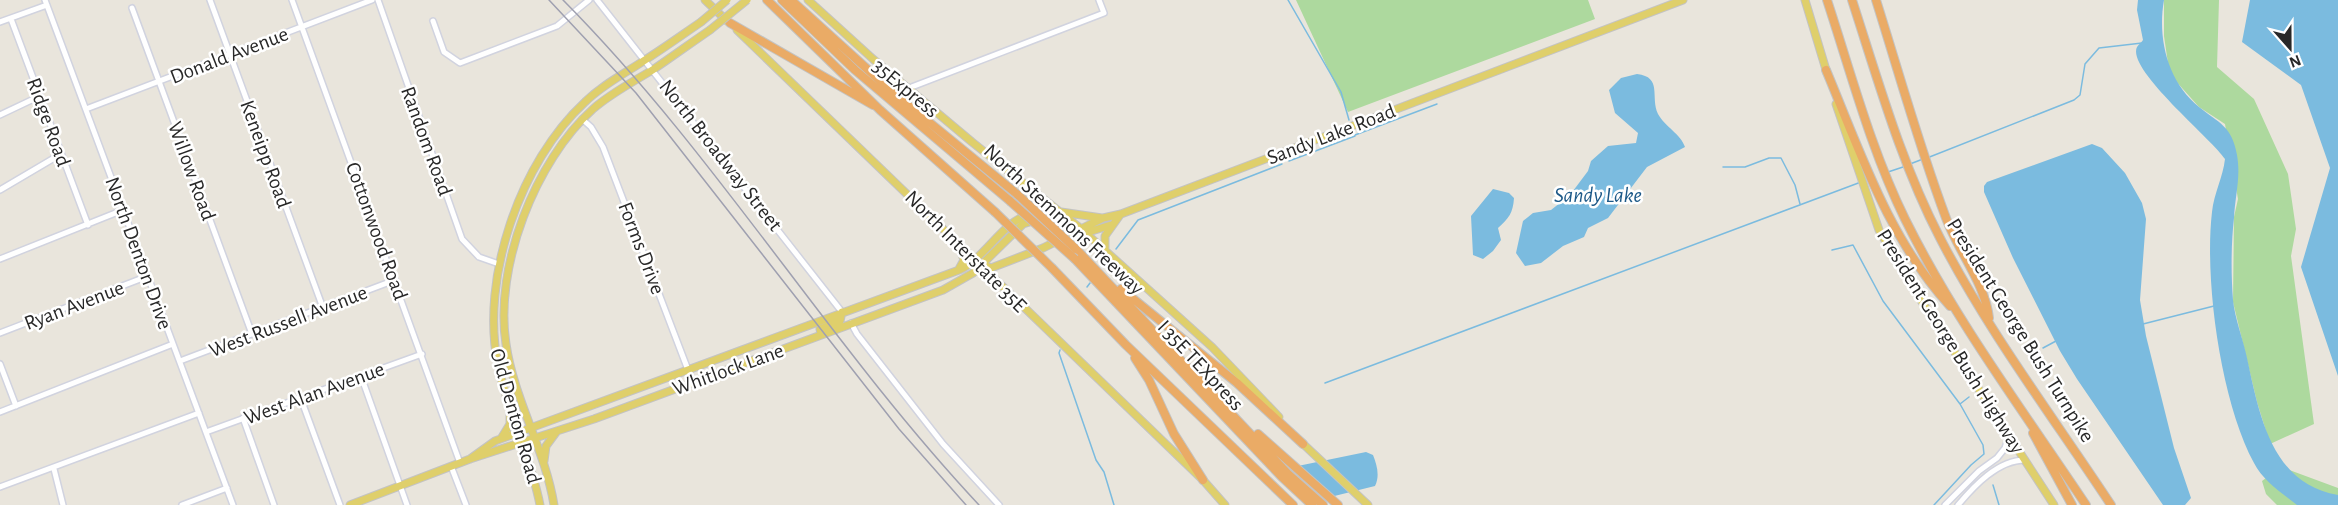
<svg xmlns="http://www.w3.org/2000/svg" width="2338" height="505" viewBox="0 0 2338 505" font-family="'Alegreya Sans',sans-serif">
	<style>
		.green { fill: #add99e }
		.water { fill: #7bbbdf }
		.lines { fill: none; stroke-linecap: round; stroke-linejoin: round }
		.stream { stroke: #7bbbdf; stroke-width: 1.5 }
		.minor-casing { stroke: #d1d3df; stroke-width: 8 }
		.major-casing { stroke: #c3c3c3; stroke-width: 9 }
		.highway-casing { stroke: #c3c3c3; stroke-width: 10 }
		.minor { stroke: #fff; stroke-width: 5 }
		.major { stroke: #dfcf6b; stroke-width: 7 }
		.highway { stroke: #eaab66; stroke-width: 8 }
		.tram { stroke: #9fa0b0; stroke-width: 1.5 }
		.rail { stroke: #9fa0b0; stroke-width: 1.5 }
		.major-bridge-casing { stroke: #c3c3c3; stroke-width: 9; stroke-linecap: butt }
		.highway-bridge-casing { stroke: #c3c3c3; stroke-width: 10; stroke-linecap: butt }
		.major-bridge { stroke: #dfcf6b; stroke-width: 7 }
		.highway-bridge { stroke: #eaab66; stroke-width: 8 }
		.labels { text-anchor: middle; stroke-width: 5; stroke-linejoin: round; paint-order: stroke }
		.street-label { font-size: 21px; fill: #282828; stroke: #fff }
		.water-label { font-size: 22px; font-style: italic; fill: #1d5988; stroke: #fff }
	</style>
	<rect width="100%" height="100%" fill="#e9e5dc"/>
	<!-- green -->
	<path class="green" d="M1296,0H1588L1595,19L1348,112Z
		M2164,0H2219L2217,67L2254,99L2288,174L2296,229L2291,256L2314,424L2270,444L2257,402L2233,302L2234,217L2238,199L2225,124L2199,107L2174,79L2169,70L2164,36Z
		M2281,467L2338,488V505H2277L2266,494L2262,481Z"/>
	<!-- water -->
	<path class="water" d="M2138,0H2164C2157,39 2168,82 2199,107C2219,123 2232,126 2237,155C2241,177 2235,196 2234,218C2231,244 2231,274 2233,300C2235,319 2243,339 2247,358C2259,413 2271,484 2338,495V505H2297C2282,493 2263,481 2254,463C2221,402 2204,281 2212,212C2214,193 2223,177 2225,159C2212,139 2126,69 2137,47C2139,44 2141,43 2143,40L2137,10Z
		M2250,0H2338V376L2301,267L2330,168L2301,85L2242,42Z
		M1637,74C1663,77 1650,97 1658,114C1665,127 1681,134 1685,147L1647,167L1608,218L1588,228L1584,237L1563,246L1541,263L1525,266L1516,253L1523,221L1533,213L1551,210L1570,195L1588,171L1591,161L1608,146L1636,143L1638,133L1615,113L1609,90L1621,78Z
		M2092,144L2102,148L2125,173L2142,203L2146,219L2140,300L2146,336L2174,448L2191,498L2185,505H2163L2077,379L2060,351L2013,258L1984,192V186L1987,182Z
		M1493,189L1509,193L1514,198C1513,213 1509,218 1498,228L1501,240L1493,251L1483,259L1473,255L1471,216Z
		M1366,452L1373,455C1377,465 1380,476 1375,486L1314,501L1288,468Z"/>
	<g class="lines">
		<!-- stream -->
		<path class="stream" d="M1288,0L1341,92L1349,120
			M1355,135L1437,104
			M1927,158L2074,100L2080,95L2085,64L2099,48L2142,43
			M1289,161L1355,136
			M1910,164L1923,159
			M1723,167H1745L1769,158H1781L1795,185L1800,204
			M1888,172L1903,167
			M1116,249L1138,220L1282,164
			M1832,250L1853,245L1883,301L1960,404
			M1087,287L1090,283
			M2143,324L2214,306
			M2043,348L2056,341
			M1060,350L1059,353L1096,460L1104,472L1114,505
			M1325,383L1861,182
			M1993,485L1999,505
			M1934,505L1971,465L1984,454L1983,445L1960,404L1969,397"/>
		<defs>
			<path id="minor" d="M45,0L233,505
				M210,0L323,308
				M292,0L460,463
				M378,0L462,239L479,257L499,264
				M597,0L842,312
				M132,8L252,334
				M11,19L88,225
				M433,21L444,52L460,63L557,26L589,0
				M0,22L47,5
				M909,88L1104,13L1099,0
				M86,109L372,0
				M0,115L40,96
				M582,119L591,127L603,147L693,383
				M0,190L61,154
				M0,259L123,210
				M851,323L857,334L943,444L999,505
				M0,333L148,276
				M180,361L395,280
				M0,364L16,406
				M361,376L407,505
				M301,399L340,505
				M0,412L173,344
				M243,418L274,505
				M206,432L422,354
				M451,466L466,505
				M54,469L63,505
				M0,487L199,413
				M182,505L227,488
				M1945,505L1979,471L1997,458L2005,448L2009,436
				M1958,505C1974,486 1998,460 2025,460"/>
			<path id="major" d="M705,0L727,21
				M808,0L873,59L972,142L1080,228L1212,347L1279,417
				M1805,0L1827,73
				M737,30L1203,480L1225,505
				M1836,104L1879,230L1913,288L2054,505
				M1045,216L1061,212L1102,218
				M1082,234L1111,225
				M1105,252V236L1120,215
				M981,264L991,268L1043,248L1103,218L1121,214L1683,0
				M959,269L964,260L959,246
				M821,334L820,329L840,321L842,312
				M502,437L510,424V412
				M1300,441L1368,505
				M470,459L495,441L959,270C985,259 1003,220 1031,214
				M544,461L546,446L557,431
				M350,505L470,459L594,419L943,290L973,273L1023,224L1048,216
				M540,505C531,457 508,413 498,365C480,278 520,162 585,102C602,85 624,74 645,60C664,48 682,35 701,22
				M554,505C545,449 514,400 506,344C494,267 535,161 593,109C611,93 633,82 654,69C673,56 691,43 710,30"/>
			<path id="highway" d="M767,0L880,110L995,212
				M782,0L855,70L1010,201
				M791,0L897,96L1018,195
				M1827,0C1851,73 1871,150 1905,219C1955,320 2024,412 2086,505
				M1852,0C1878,80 1901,163 1940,238C1988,331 2053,417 2111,505
				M1876,0C1899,73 1919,146 1946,218C1958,251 1985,283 1989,318
				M730,23L873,105
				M1826,70C1860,151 1889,240 1950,306
				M1076,249L1288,474L1323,505
				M1075,259L1281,476L1312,505
				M1052,268L1126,345L1293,505
				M1121,289L1237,383L1303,444
				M1135,358L1149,380L1174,434L1203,480
				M2033,433L2072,505
				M1258,434L1338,505"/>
		</defs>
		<!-- minor casing -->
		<use href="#minor" class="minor-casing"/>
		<!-- major casing -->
		<use href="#major" class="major-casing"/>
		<!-- highway casing -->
		<use href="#highway" class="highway-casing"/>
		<!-- minor -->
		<use href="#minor" class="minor"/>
		<!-- major -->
		<use href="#major" class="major"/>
		<!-- highway -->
		<use href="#highway" class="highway"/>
		<!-- tram -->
		<path class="tram" d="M549,0L636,93L899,429L966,505"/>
		<!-- rail -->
		<path class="rail" d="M563,0C717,155 830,346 979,505"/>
		<defs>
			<path id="major-bridge" d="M701,22L727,0
				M710,30L747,0"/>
			<path id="highway-bridge" d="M1018,195L1076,249
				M1010,201L1075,259
				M995,212L1052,268"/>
		</defs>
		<!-- major-bridge casing -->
		<use href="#major-bridge" class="major-bridge-casing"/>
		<!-- highway-bridge casing -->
		<use href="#highway-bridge" class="highway-bridge-casing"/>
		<!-- major-bridge -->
		<use href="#major-bridge" class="major-bridge"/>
		<!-- highway-bridge -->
		<use href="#highway-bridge" class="highway-bridge"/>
	</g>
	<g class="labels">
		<!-- street labels -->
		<g class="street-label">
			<text transform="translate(229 55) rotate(-21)" y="7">Donald Avenue</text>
			<text transform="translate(906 88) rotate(40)" y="7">35Express</text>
			<text transform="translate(49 122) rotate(70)" y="7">Ridge Road</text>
			<text transform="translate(1331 134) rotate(-21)" y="7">Sandy Lake Road</text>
			<text transform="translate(427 141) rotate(70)" y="7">Random Road</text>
			<text transform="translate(266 154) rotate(70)" y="7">Keneipp Road</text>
			<text transform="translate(721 155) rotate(52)" y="7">North Broadway Street</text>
			<text transform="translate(192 171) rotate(70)" y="7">Willow Road</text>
			<text transform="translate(1064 219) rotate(43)" y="7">North Stemmons Freeway</text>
			<text transform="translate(377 231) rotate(70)" y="7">Cottonwood Road</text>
			<text transform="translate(642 248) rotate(69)" y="7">Forms Drive</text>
			<text transform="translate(966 251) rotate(45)" y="7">North Interstate 35E</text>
			<text transform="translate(139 253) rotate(70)" y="7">North Denton Drive</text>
			<text transform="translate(74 305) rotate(-21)" y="7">Ryan Avenue</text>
			<text transform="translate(288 321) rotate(-21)" y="7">West Russell Avenue</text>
			<text transform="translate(2021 330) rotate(58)" y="7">President George Bush Turnpike</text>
			<text transform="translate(1951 341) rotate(58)" y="7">President George Bush Highway</text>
			<text transform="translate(1201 365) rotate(47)" y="7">I 35E TEXpress</text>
			<text transform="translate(728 369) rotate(-20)" y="7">Whitlock Lane</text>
			<text transform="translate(314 393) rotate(-20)" y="7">West Alan Avenue</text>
			<text transform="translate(516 416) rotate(74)" y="7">Old Denton Road</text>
		</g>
		<!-- water labels -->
		<g class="water-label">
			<text x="1598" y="202">Sandy Lake</text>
		</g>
	</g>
	<!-- north arrow -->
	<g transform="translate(2290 48) rotate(159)" stroke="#ffffff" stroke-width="4.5" paint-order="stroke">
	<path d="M0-4.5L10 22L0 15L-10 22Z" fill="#282828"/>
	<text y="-9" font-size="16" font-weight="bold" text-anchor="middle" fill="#282828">N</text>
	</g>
</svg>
